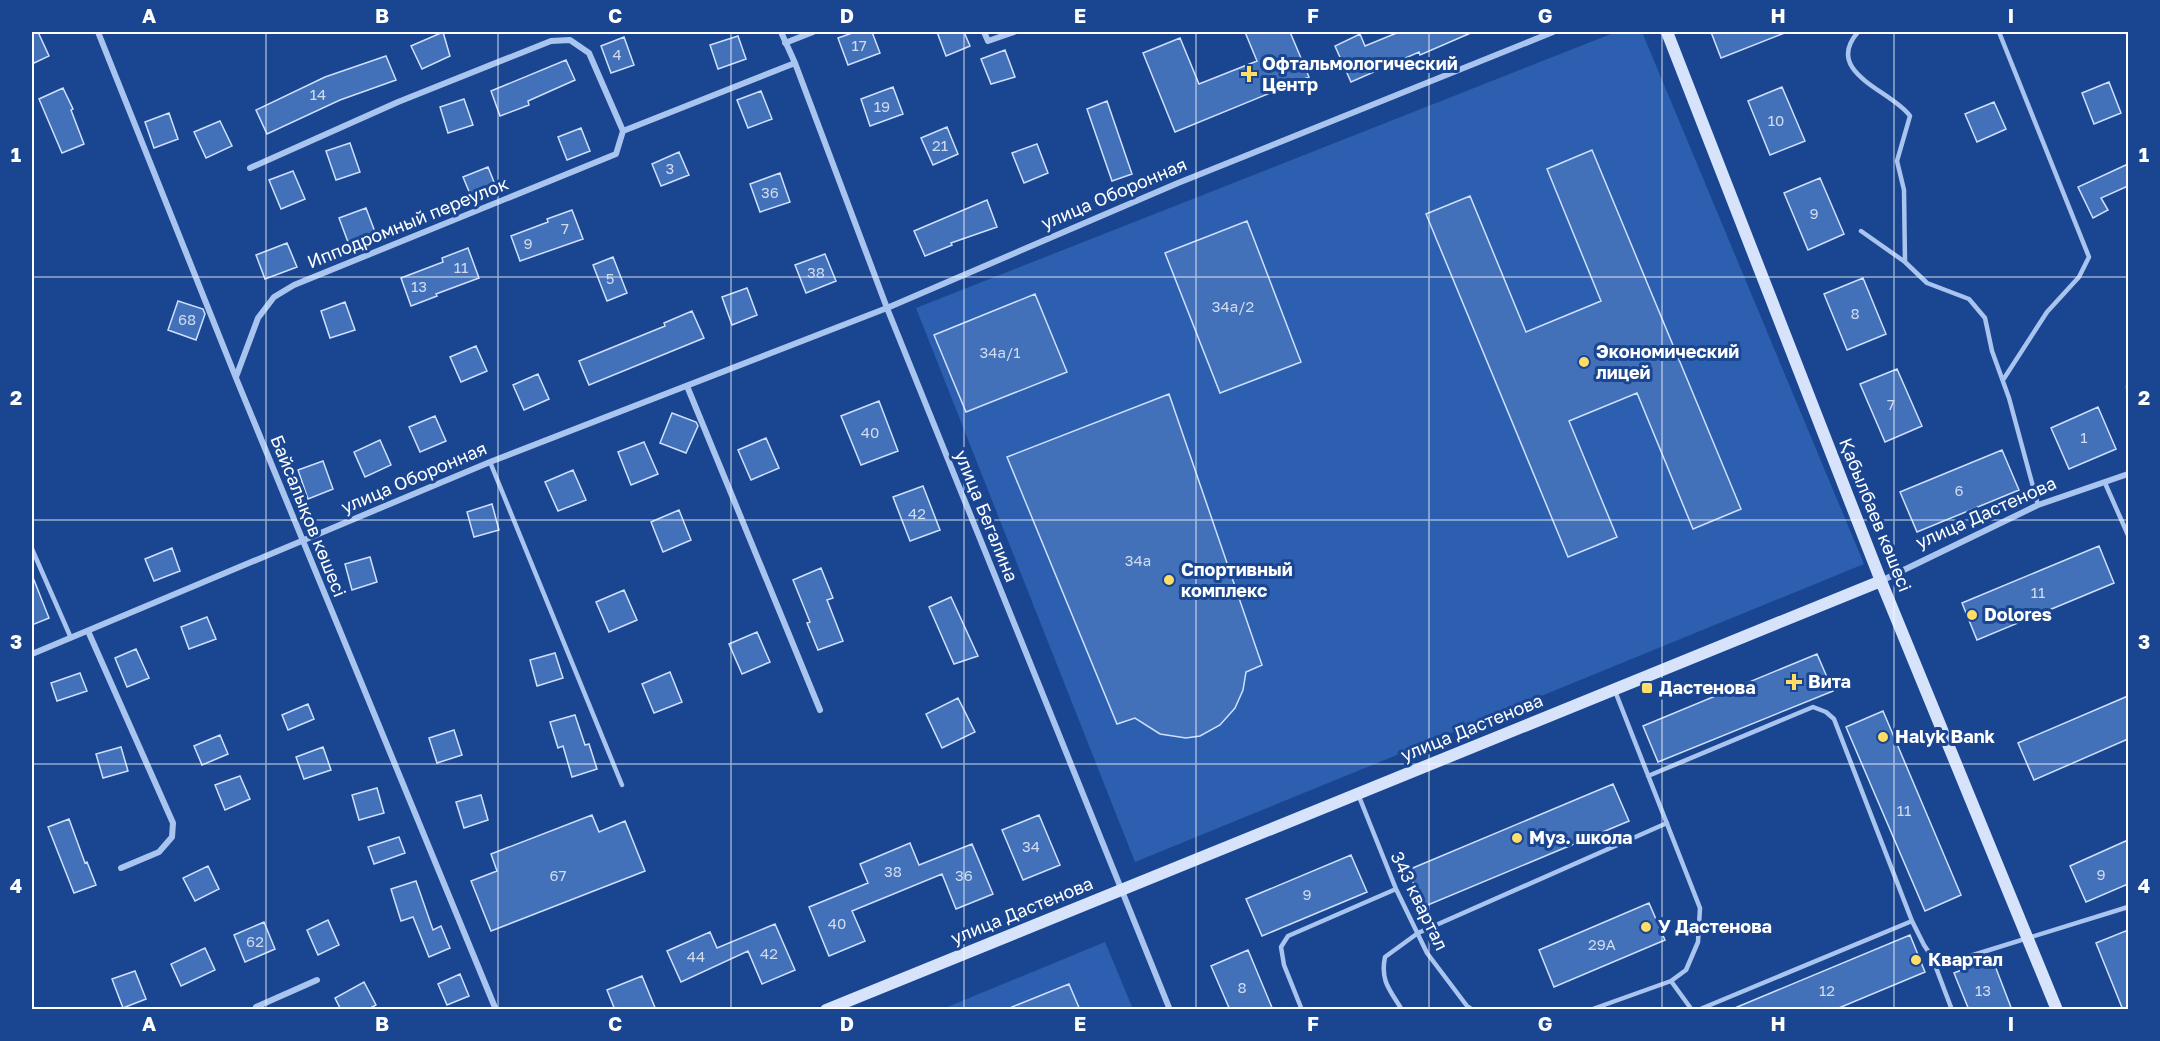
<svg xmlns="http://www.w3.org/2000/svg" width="2160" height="1041" viewBox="0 0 2160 1041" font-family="'Golos Text',sans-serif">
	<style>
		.green { fill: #2c5faf }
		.building { fill: #4270b9; stroke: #cfe0fb; stroke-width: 1.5 }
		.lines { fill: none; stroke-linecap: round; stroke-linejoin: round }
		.lane { stroke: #a9c4ef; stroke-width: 4.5 }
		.street { stroke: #a9c4ef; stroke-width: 6 }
		.secondary { stroke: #d6e3fb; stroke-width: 12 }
		.grid { fill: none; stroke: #fff; stroke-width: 1.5; stroke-opacity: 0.55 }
		.poi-dot { fill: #fd6; stroke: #1a4691; stroke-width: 2 }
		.labels { text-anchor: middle; stroke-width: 6; stroke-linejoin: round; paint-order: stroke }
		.number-label { font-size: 15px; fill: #d0dbee }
		.poi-label { font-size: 18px; font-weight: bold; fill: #fff; stroke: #1a4691; text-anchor: start }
		.street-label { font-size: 18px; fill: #fff; stroke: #1a4691 }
		.neatline { fill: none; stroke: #fff; stroke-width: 2 }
		.grid-label { font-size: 20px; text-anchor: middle; font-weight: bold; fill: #fff }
	</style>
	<rect width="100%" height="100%" fill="#1a4691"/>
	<!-- green -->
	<path class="green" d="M1616,32H1642L1864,564L1135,862L916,308Z
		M1105,942L1133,1009L940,1010Z"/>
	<!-- building -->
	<path class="building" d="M32,32H38L49,56L32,64Z
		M443,32L450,56L422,69L411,46Z
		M855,32H872L880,53L848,65L838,38Z
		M937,32H964L970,46L946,56Z
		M1245,32H1290L1309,77L1175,132L1143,53L1180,38L1199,84L1257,61Z
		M1399,32H1473L1420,55L1419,52L1351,82L1335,46L1360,34L1365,46Z
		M1711,32H1787L1721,58Z
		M738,36L746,59L718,69L710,45Z
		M624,37L634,65L611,73L601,46Z
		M1005,50L1015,77L991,84L981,59Z
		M386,56L396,80L340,100L267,134L256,110L325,77Z
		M566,60L575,80L528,101L529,105L500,116L491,91Z
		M2109,82L2121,113L2094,124L2082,93Z
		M893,87L903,114L870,126L861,99Z
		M1782,87L1805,141L1770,155L1748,101Z
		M63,88L73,109L71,110L84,144L62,153L39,99Z
		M761,91L772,119L748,128L737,100Z
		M464,99L473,125L448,133L440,107Z
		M1107,101L1132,174L1112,181L1087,109Z
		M1994,102L2006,129L1977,142L1965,114Z
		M169,113L178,139L154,148L145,122Z
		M220,121L232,146L206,158L194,132Z
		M947,127L958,154L933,165L921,138Z
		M581,128L590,151L567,160L558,137Z
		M350,143L360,172L336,180L326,151Z
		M1037,144L1048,173L1024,183L1012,153Z
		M1592,150L1741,509L1693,529L1637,393L1569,421L1617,537L1568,557L1426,214L1470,196L1526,332L1601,301L1547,169Z
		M679,152L689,175L661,186L652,164Z
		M2128,164V186L2101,198L2108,210L2093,218L2078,187Z
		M488,167L498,192L473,201L463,177Z
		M293,171L305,199L281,209L269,180Z
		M780,173L790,202L760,212L750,184Z
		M1820,178L1844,234L1808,250L1784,193Z
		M987,200L997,227L951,243L952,245L925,256L914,231Z
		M366,208L378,240L351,250L339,218Z
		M572,210L583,239L520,261L511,236L548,222L547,219Z
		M1247,221L1301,362L1220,393L1165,253Z
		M287,243L297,267L265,279L256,255Z
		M468,248L479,278L436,294L437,296L411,306L401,278L443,262L442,258Z
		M825,254L836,281L806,293L795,265Z
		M613,257L627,293L607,301L593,265Z
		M1863,278L1886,334L1847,350L1824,294Z
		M747,288L757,315L732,325L722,297Z
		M1035,294L1067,372L966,412L934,335Z
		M178,301L203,309L205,314L196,340L168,330Z
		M345,302L355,330L330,338L321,311Z
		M692,311L704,338L589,385L579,361L665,326L664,323Z
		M476,346L487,371L461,382L450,357Z
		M1897,369L1922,426L1885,442L1860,384Z
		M538,374L549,399L524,410L513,385Z
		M1169,394L1262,665L1246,672L1243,690L1235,708L1220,725L1200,736L1186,738L1160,734L1135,718L1117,724L1007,457Z
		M879,401L898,451L861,465L841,416Z
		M2098,407L2116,449L2069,469L2051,428Z
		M672,413L696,422L698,426L686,453L660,443Z
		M435,416L446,441L420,452L409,427Z
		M766,438L779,468L751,480L738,450Z
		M380,440L391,465L365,477L354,452Z
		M644,442L658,474L631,485L618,452Z
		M2002,450L2019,490L1917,532L1900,492Z
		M323,461L333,489L308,499L298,470Z
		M573,470L586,500L558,511L545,482Z
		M923,486L940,530L910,541L893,497Z
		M492,504L499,530L474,537L467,512Z
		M679,510L691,540L663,552L651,522Z
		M2099,546L2114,583L1977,640L1962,603Z
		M172,548L180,571L154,581L145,559Z
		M370,557L377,582L352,590L345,564Z
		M821,568L833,598L827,600L843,641L818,650L807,623L810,622L793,580Z
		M32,575L49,618L32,625Z
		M624,590L637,620L609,632L596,602Z
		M951,597L978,656L954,664L929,607Z
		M207,617L216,639L189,649L181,627Z
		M757,632L770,662L742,674L729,644Z
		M136,649L149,678L127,687L115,658Z
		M555,653L563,678L537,686L530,660Z
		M1817,654L1833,691L1658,762L1643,726Z
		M670,672L682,702L654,713L642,684Z
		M80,673L87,691L57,701L51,683Z
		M2128,696V739L2034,780L2018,743Z
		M958,698L975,732L942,748L926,714Z
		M308,704L314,719L288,730L282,715Z
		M1883,711L1961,895L1925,911L1846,727Z
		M575,715L585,745L589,744L597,769L572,777L563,746L558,748L550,722Z
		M454,730L462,755L437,763L429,738Z
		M220,735L228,754L202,765L194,746Z
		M121,747L128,771L103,778L96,754Z
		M323,747L331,770L304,779L296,757Z
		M240,776L250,799L225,810L215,785Z
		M1613,784L1629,821L1423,907L1408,870Z
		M377,788L384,813L359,820L352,795Z
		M481,795L488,820L464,828L456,802Z
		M592,815L599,832L625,821L645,871L491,931L471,881L497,871L491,854Z
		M1039,815L1060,865L1023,880L1002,830Z
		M69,819L85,863L87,862L96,885L74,893L48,827Z
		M399,837L405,853L374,864L368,847Z
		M2128,840V884L2086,902L2070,866Z
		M910,843L919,865L972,844L993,894L956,909L942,874L852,911L865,941L829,956L809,907L868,883L860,864Z
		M1351,855L1367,892L1262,936L1246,899Z
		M208,866L219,889L195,901L183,878Z
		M416,881L433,930L441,926L450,948L429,957L413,917L401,921L391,889Z
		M1649,903L1665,940L1554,987L1539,950Z
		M328,920L339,945L318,955L307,930Z
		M264,922L275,949L245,962L234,935Z
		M775,924L795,970L762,984L748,951L681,982L667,951L710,932L717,948Z
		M2128,930V1010H2123L2096,943Z
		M1910,935L1925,972L1834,1010H1730Z
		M205,948L215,970L181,986L171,964Z
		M1248,950L1273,1010H1230L1211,966Z
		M1992,958L2012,1010H1969L1954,973Z
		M135,971L146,999L123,1008L112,979Z
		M460,974L469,996L447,1005L438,984Z
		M642,976L656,1010H615L607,990Z
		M364,982L376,1005L367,1010H341L335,998Z
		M1069,984L1080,1010H1008L1007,1009Z"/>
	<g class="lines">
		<!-- lane -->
		<path class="lane" d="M1858,32C1822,73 1893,91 1910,116L1897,161L1904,190L1905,262
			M1999,32L2089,257L2079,277L2047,312L2003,380
			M1861,231L1905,262L1927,283L1969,299L1985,318L1992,351L2009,398L2038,505
			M2128,386V388
			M490,462L622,785
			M2105,483L2128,535
			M32,549L71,638
			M1648,776L1813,707L1826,712L1834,719L1912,921L1924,945L1932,957L1945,962L1957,960L2128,907
			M1358,794L1396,889L1427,953L1467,1006L1473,1010
			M1932,957L1952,1010
			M1671,981L1692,1010
			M1302,1010L1284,965L1281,947L1288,936L1396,889
			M1402,1010C1390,990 1380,981 1385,957L1418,933L1667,823
			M1590,1010L1671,981L1686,970L1698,942L1700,908L1615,691
			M1698,1010L1912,921"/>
		<!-- street -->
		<path class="street" d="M98,32L236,378L496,1010
			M781,32L795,63L887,308L1170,1010
			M984,32L988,41L1014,32
			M785,43L813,32
			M250,168L398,102L551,41L570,40L589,53L623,131
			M236,377L258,318L274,297L294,285L616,154L623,131L795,63
			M687,386L820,710
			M1881,581L2038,505L2128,474
			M88,631L173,823L172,837L159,852L121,868
			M32,654L490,462L887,308L1178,183L1553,32
			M256,1007L317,980"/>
		<!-- secondary -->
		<path class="secondary" d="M1667,32L1881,581L2057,1010
			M826,1010L1881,581"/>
	</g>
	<!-- grid -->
	<path class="grid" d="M266,32V1010M498,32V1010M731,32V1010M964,32V1010M1196,32V1010M1429,32V1010M1662,32V1010M1894,32V1010M32,277H2128M32,520H2128M32,764H2128"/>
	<!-- markers -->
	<g class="poi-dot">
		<path d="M1246 65h6v6h6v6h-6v6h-6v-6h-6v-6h6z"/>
		<circle cx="1584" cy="362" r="6"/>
		<circle cx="1169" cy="580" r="6"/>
		<circle cx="1972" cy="615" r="6"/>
		<path d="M1791 673h6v6h6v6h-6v6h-6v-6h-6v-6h6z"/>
		<rect x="1641" y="682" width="12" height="12" rx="3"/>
		<circle cx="1883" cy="737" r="6"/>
		<circle cx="1517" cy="838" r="6"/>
		<circle cx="1646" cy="927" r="6"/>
		<circle cx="1916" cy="960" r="6"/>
	</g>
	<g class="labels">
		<!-- number labels -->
		<g class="number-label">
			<text x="859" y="51">17</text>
			<text x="617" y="60">4</text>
			<text x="318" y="100">14</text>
			<text x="882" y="112">19</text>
			<text x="1776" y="126">10</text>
			<text x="940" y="151">21</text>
			<text x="670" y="174">3</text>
			<text x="770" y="198">36</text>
			<text x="1814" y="219">9</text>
			<text x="565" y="234">7</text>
			<text x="528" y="249">9</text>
			<text x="461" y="273">11</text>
			<text x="816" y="278">38</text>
			<text x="610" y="284">5</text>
			<text x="419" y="292">13</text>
			<text x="1233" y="312">34а/2</text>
			<text x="1855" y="319">8</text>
			<text x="187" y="325">68</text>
			<text x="1000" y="358">34а/1</text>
			<text x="1891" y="410">7</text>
			<text x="870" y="438">40</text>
			<text x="2084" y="443">1</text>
			<text x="1959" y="496">6</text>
			<text x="917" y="519">42</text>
			<text x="1138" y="566">34а</text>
			<text x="2038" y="598">11</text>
			<text x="1904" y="816">11</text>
			<text x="1031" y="852">34</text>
			<text x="893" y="877">38</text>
			<text x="2101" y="880">9</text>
			<text x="558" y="881">67</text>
			<text x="964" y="881">36</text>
			<text x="1307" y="900">9</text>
			<text x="837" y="929">40</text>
			<text x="255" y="947">62</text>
			<text x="1602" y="950">29А</text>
			<text x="769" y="959">42</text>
			<text x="696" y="962">44</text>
			<text x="1242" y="993">8</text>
			<text x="1827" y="996">12</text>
			<text x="1983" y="996">13</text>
		</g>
		<!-- poi labels -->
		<g class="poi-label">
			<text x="1262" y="70">Офтальмологический<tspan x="1262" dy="21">Центр</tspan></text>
			<text x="1596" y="358">Экономический<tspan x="1596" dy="21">лицей</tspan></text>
			<text x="1181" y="576">Спортивный<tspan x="1181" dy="21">комплекс</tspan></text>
			<text x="1984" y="621">Dolores</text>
			<text x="1808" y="688">Вита</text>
			<text x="1659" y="694">Дастенова</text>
			<text x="1895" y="743">Halyk Bank</text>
			<text x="1529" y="844">Муз. школа</text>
			<text x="1658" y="933">У Дастенова</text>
			<text x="1928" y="966">Квартал</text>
		</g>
		<!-- street labels -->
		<g class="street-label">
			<text transform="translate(1114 194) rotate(-23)" y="6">улица Оборонная</text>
			<text transform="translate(408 223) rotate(-22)" y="6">Ипподромный переулок</text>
			<text transform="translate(414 478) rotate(-23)" y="6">улица Оборонная</text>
			<text transform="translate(1986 513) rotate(-24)" y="6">улица Дастенова</text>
			<text transform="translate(1875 515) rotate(68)" y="6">Қабылбаев көшесі</text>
			<text transform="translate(308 516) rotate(68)" y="6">Байсалықов көшесі</text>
			<text transform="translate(986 516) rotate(68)" y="6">улица Бегалина</text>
			<text transform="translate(1472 728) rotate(-22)" y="6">улица Дастенова</text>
			<text transform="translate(1419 901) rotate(64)" y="6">343 квартал</text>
			<text transform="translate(1022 911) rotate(-22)" y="6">улица Дастенова</text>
		</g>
	</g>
	<!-- border -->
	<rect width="2160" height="1041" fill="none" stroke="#1a4691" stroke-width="66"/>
	<rect x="33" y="33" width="2094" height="975" class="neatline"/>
	<g class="grid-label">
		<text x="149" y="23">A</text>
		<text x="382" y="23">B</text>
		<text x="615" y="23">C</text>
		<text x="847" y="23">D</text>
		<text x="1080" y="23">E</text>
		<text x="1313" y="23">F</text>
		<text x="1545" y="23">G</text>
		<text x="1778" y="23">H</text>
		<text x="2011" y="23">I</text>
		<text x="16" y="162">1</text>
		<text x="2144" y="162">1</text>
		<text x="16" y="405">2</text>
		<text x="2144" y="405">2</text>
		<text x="16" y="649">3</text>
		<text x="2144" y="649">3</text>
		<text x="16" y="893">4</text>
		<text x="2144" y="893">4</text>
		<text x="149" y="1031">A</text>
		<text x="382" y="1031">B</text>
		<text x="615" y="1031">C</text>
		<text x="847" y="1031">D</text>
		<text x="1080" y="1031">E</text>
		<text x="1313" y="1031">F</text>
		<text x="1545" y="1031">G</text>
		<text x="1778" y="1031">H</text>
		<text x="2011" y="1031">I</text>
	</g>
</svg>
